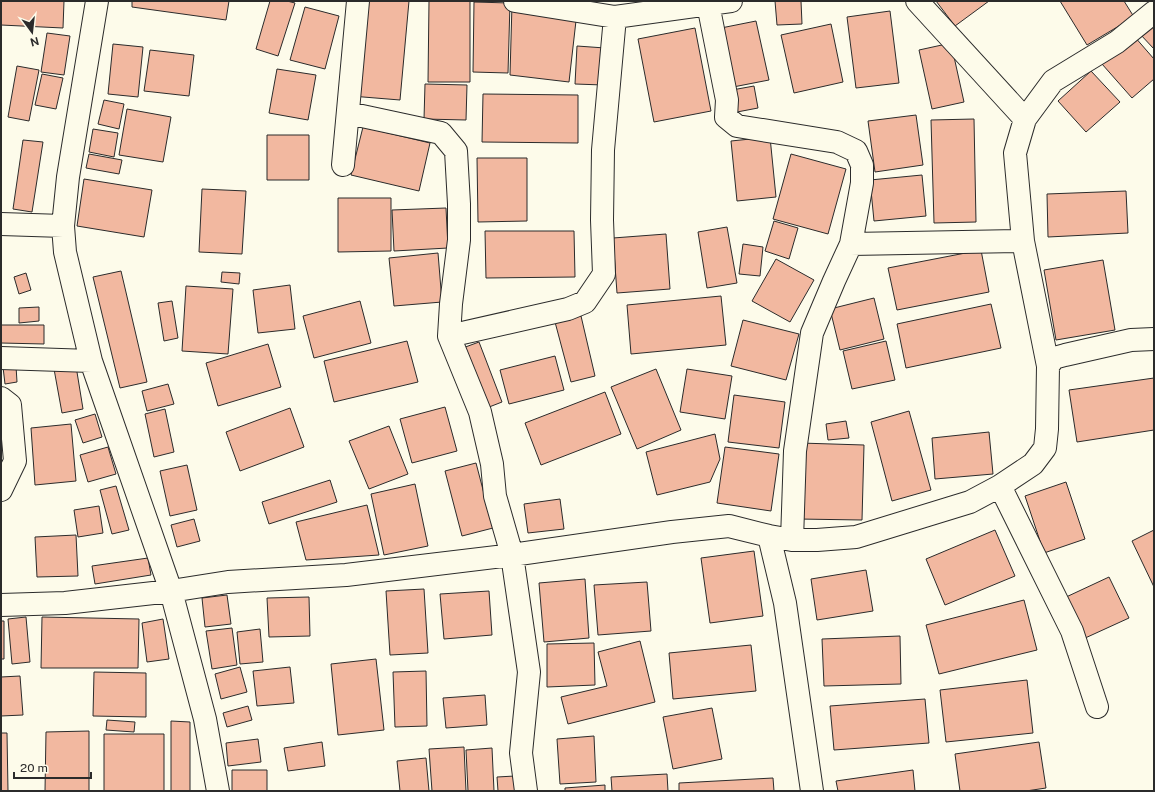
<svg xmlns="http://www.w3.org/2000/svg" width="1155" height="792" viewBox="0 0 1155 792" font-family="'Public Sans',sans-serif">
	<style>
		.building { fill: #f2b8a0; stroke: #2b2b2b }
		.lines { fill: none; stroke-linecap: round; stroke-linejoin: round }
		.minor-casing { stroke: #2b2b2b; stroke-width: 24 }
		.minor { stroke: #fdfbea; stroke-width: 22 }
	</style>
	<rect width="100%" height="100%" fill="#fdfbea"/>
	<!-- building -->
	<path class="building" d="M1,1H64L63,28L1,25Z
		M132,1H229L226,20L132,7Z
		M270,1H287L295,3L278,56L256,49Z
		M360,1H409L400,100L351,96Z
		M429,1H470V82H428Z
		M775,1H801L802,24L777,25Z
		M936,1H989L955,26Z
		M1060,1H1124L1134,17L1087,45Z
		M474,2L510,3L508,73L473,72Z
		M512,4L577,12L569,82L510,75Z
		M305,7L339,16L325,69L290,60Z
		M890,11L899,83L856,88L847,17Z
		M1154,20V49L1140,34Z
		M756,21L769,80L728,88L716,29Z
		M831,24L843,82L794,93L781,35Z
		M695,28L711,111L654,122L638,39Z
		M47,33L70,36L64,75L41,72Z
		M1134,36L1154,59V79L1132,98L1102,64Z
		M951,43L964,102L932,109L919,50Z
		M113,44L143,47L138,97L108,94Z
		M577,46L605,48L603,85L575,84Z
		M150,50L194,55L189,96L144,91Z
		M17,66L39,70L29,121L8,117Z
		M277,69L316,75L308,120L269,113Z
		M1091,71L1120,102L1086,132L1058,101Z
		M42,74L63,78L56,109L35,105Z
		M425,84L467,85L466,120L424,119Z
		M754,86L758,108L737,112L732,90Z
		M483,94L578,95V143L482,142Z
		M104,100L124,104L119,129L98,124Z
		M127,109L171,117L163,162L119,155Z
		M916,115L923,165L875,172L868,121Z
		M974,119L976,222L934,223L931,120Z
		M363,127L430,143L419,191L351,175Z
		M93,129L118,133L114,157L89,152Z
		M267,135H309V180H267Z
		M770,137L776,197L737,201L731,141Z
		M23,140L43,142L32,212L13,209Z
		M89,154L122,160L119,174L86,168Z
		M791,154L846,169L828,234L773,219Z
		M477,158H527V221L478,222Z
		M922,175L926,216L874,221L870,180Z
		M84,179L152,190L144,237L77,226Z
		M202,189L246,191L242,254L199,252Z
		M1126,191L1128,233L1048,237L1047,194Z
		M338,198H391V251L338,252Z
		M446,208L448,248L394,251L392,210Z
		M774,221L798,228L789,259L765,251Z
		M727,227L737,283L707,288L698,232Z
		M485,231H574L575,277L486,278Z
		M666,234L670,289L617,293L613,238Z
		M743,244L763,247L760,276L739,274Z
		M981,250L989,292L897,310L888,268Z
		M438,253L442,302L394,306L389,258Z
		M776,259L814,280L790,322L752,301Z
		M1103,260L1115,330L1056,340L1044,270Z
		M121,271L147,382L120,388L93,277Z
		M222,272L240,273L239,284L221,282Z
		M26,273L31,290L19,294L14,277Z
		M290,285L295,329L258,333L253,290Z
		M186,286L233,289L228,354L182,351Z
		M721,296L726,345L631,354L627,305Z
		M874,298L884,339L840,350L830,309Z
		M172,301L178,338L164,341L158,303Z
		M360,301L371,343L314,358L303,316Z
		M991,304L1001,348L906,368L897,324Z
		M39,307V321L19,323V308Z
		M581,316L595,376L571,382L555,322Z
		M743,320L799,334L786,380L731,366Z
		M1,325H44V344L1,343Z
		M407,341L418,382L334,402L324,361Z
		M886,341L895,380L852,389L843,351Z
		M479,342L502,402L484,409L460,349Z
		M268,344L281,387L218,406L206,363Z
		M555,356L564,390L509,404L500,370Z
		M16,366L17,382L5,384L3,367Z
		M76,366L83,409L62,413L54,369Z
		M656,369L681,430L637,449L611,387Z
		M687,369L732,376L725,419L680,412Z
		M1154,378V430L1077,442L1069,390Z
		M168,384L174,404L147,411L142,391Z
		M605,392L621,434L541,465L525,423Z
		M734,395L785,402L779,448L728,442Z
		M445,407L457,451L412,463L400,419Z
		M290,408L304,447L240,471L226,432Z
		M165,409L174,452L154,457L145,414Z
		M909,411L931,490L892,501L871,422Z
		M95,414L102,437L83,443L75,420Z
		M846,421L849,438L828,440L826,424Z
		M71,424L76,481L35,485L31,428Z
		M389,426L408,474L369,489L349,441Z
		M989,432L993,474L935,479L932,438Z
		M715,434L720,459L710,482L657,495L646,452Z
		M800,443L864,445L862,520L798,519Z
		M108,447L116,474L88,482L80,455Z
		M725,447L779,454L771,511L717,503Z
		M476,463L493,528L462,536L445,471Z
		M187,465L197,510L170,516L160,471Z
		M330,480L337,502L269,524L262,502Z
		M1066,482L1085,539L1044,553L1025,496Z
		M415,484L428,546L384,555L371,494Z
		M116,486L129,530L112,534L100,490Z
		M560,499L564,529L528,533L524,504Z
		M367,505L379,555L306,560L296,522Z
		M99,506L103,533L78,537L74,510Z
		M194,519L200,541L177,547L171,525Z
		M995,530L1015,576L945,605L926,559Z
		M1154,530V587L1132,541Z
		M76,535L78,576L37,577L35,537Z
		M754,551L763,616L710,623L701,558Z
		M148,558L151,575L95,584L92,566Z
		M866,570L873,611L817,620L811,579Z
		M1109,577L1129,618L1083,639L1064,598Z
		M585,579L589,638L544,642L539,583Z
		M647,582L651,631L598,635L594,585Z
		M424,589L428,653L390,655L386,591Z
		M489,591L492,635L444,639L440,594Z
		M227,595L231,624L205,627L202,598Z
		M309,597L310,636L269,637L267,598Z
		M1024,600L1037,650L939,674L926,625Z
		M26,617L30,662L12,664L8,619Z
		M42,617L139,619L138,668H41Z
		M163,619L169,659L147,662L142,623Z
		M1,621H4V659H1Z
		M232,628L237,665L212,669L206,631Z
		M260,629L263,662L240,664L237,632Z
		M900,636L901,684L824,686L822,639Z
		M640,641L655,702L568,724L561,697L607,686L598,652Z
		M594,643L595,685L547,687V644Z
		M751,645L756,691L673,699L669,653Z
		M376,659L384,730L338,735L331,664Z
		M240,667L247,692L221,699L215,674Z
		M290,667L294,703L257,706L253,671Z
		M426,671L427,726L395,727L393,672Z
		M94,672L146,673V717L93,716Z
		M20,676L23,715L1,716V677Z
		M1027,680L1033,733L946,742L940,690Z
		M485,695L487,725L446,728L443,698Z
		M925,699L929,743L834,750L830,706Z
		M248,706L252,720L227,727L223,713Z
		M712,708L722,759L673,769L663,717Z
		M107,720L135,722L134,732L106,730Z
		M171,721L190,722V791H171Z
		M89,731V791H45L46,732Z
		M1,733H7L8,791H1Z
		M104,734H164V791H104Z
		M594,736L596,782L560,784L557,739Z
		M258,739L261,762L228,766L226,743Z
		M322,742L325,766L288,771L284,748Z
		M1039,742L1046,788L1026,791H960L955,754Z
		M464,747L466,791H432L429,749Z
		M492,748L494,791H468L466,750Z
		M426,758L429,791H400L397,761Z
		M232,770H267V791H232Z
		M913,770L915,791H838L836,781Z
		M667,774L668,791H612L611,777Z
		M515,776L516,791H498L497,777Z
		M773,778L774,791H679V783Z
		M605,785V791H565V788Z"/>
	<g class="lines">
		<defs>
			<path id="minor" d="M97,1L68,177L63,226L65,252L91,361L171,591L205,719L218,791
				M515,1L615,17L731,1
				M917,1L1025,119
				M708,4L727,100L726,117L737,126L837,142L856,151L862,165V183L851,244L834,281L812,333L795,451L792,540
				M348,113L441,133L456,151L459,204V240L451,304L449,336L480,412L492,464L495,496L512,555L529,672L521,753L526,791
				M343,165L358,1
				M1,224L63,226
				M851,244L1023,241
				M449,336L568,309L585,302L604,274L602,220L603,150L615,17
				M1,358L91,361
				M1048,366L1054,358L1065,355L1131,340L1154,339
				M1,398L10,405L15,461L1,490
				M1000,486L1072,631L1097,707
				M769,536L785,603L812,791
				M1,605L65,603L171,591L228,582L346,575L512,555L672,532L729,526L769,536L792,540H817L856,537L970,502L1000,486L1033,464L1045,448L1047,429L1048,366L1023,241L1015,153L1025,119L1053,81L1117,42L1154,12"/>
		</defs>
		<!-- minor casing -->
		<use href="#minor" class="minor-casing"/>
		<!-- minor -->
		<use href="#minor" class="minor"/>
	</g>
	<!-- border -->
	<rect width="1155" height="792" fill="none" stroke="#2b2b2b" stroke-width="4"/>
	<!-- north arrow -->
	<g transform="translate(32 32) rotate(165)" stroke="#fdfbea" stroke-width="3" paint-order="stroke">
	<path d="M0-3L7 15L0 10L-7 15Z" fill="#2b2b2b"/>
	<text y="-6" font-size="11" font-weight="bold" text-anchor="middle" fill="#2b2b2b">N</text>
	</g>
	<!-- scale -->
	<path d="M14 772v6h77v-6" fill="none" stroke="#2b2b2b" stroke-width="2"/>
	<text x="20" y="772" font-size="12" fill="#2b2b2b" stroke="#fdfbea" stroke-width="3" paint-order="stroke">20 m</text>
</svg>
